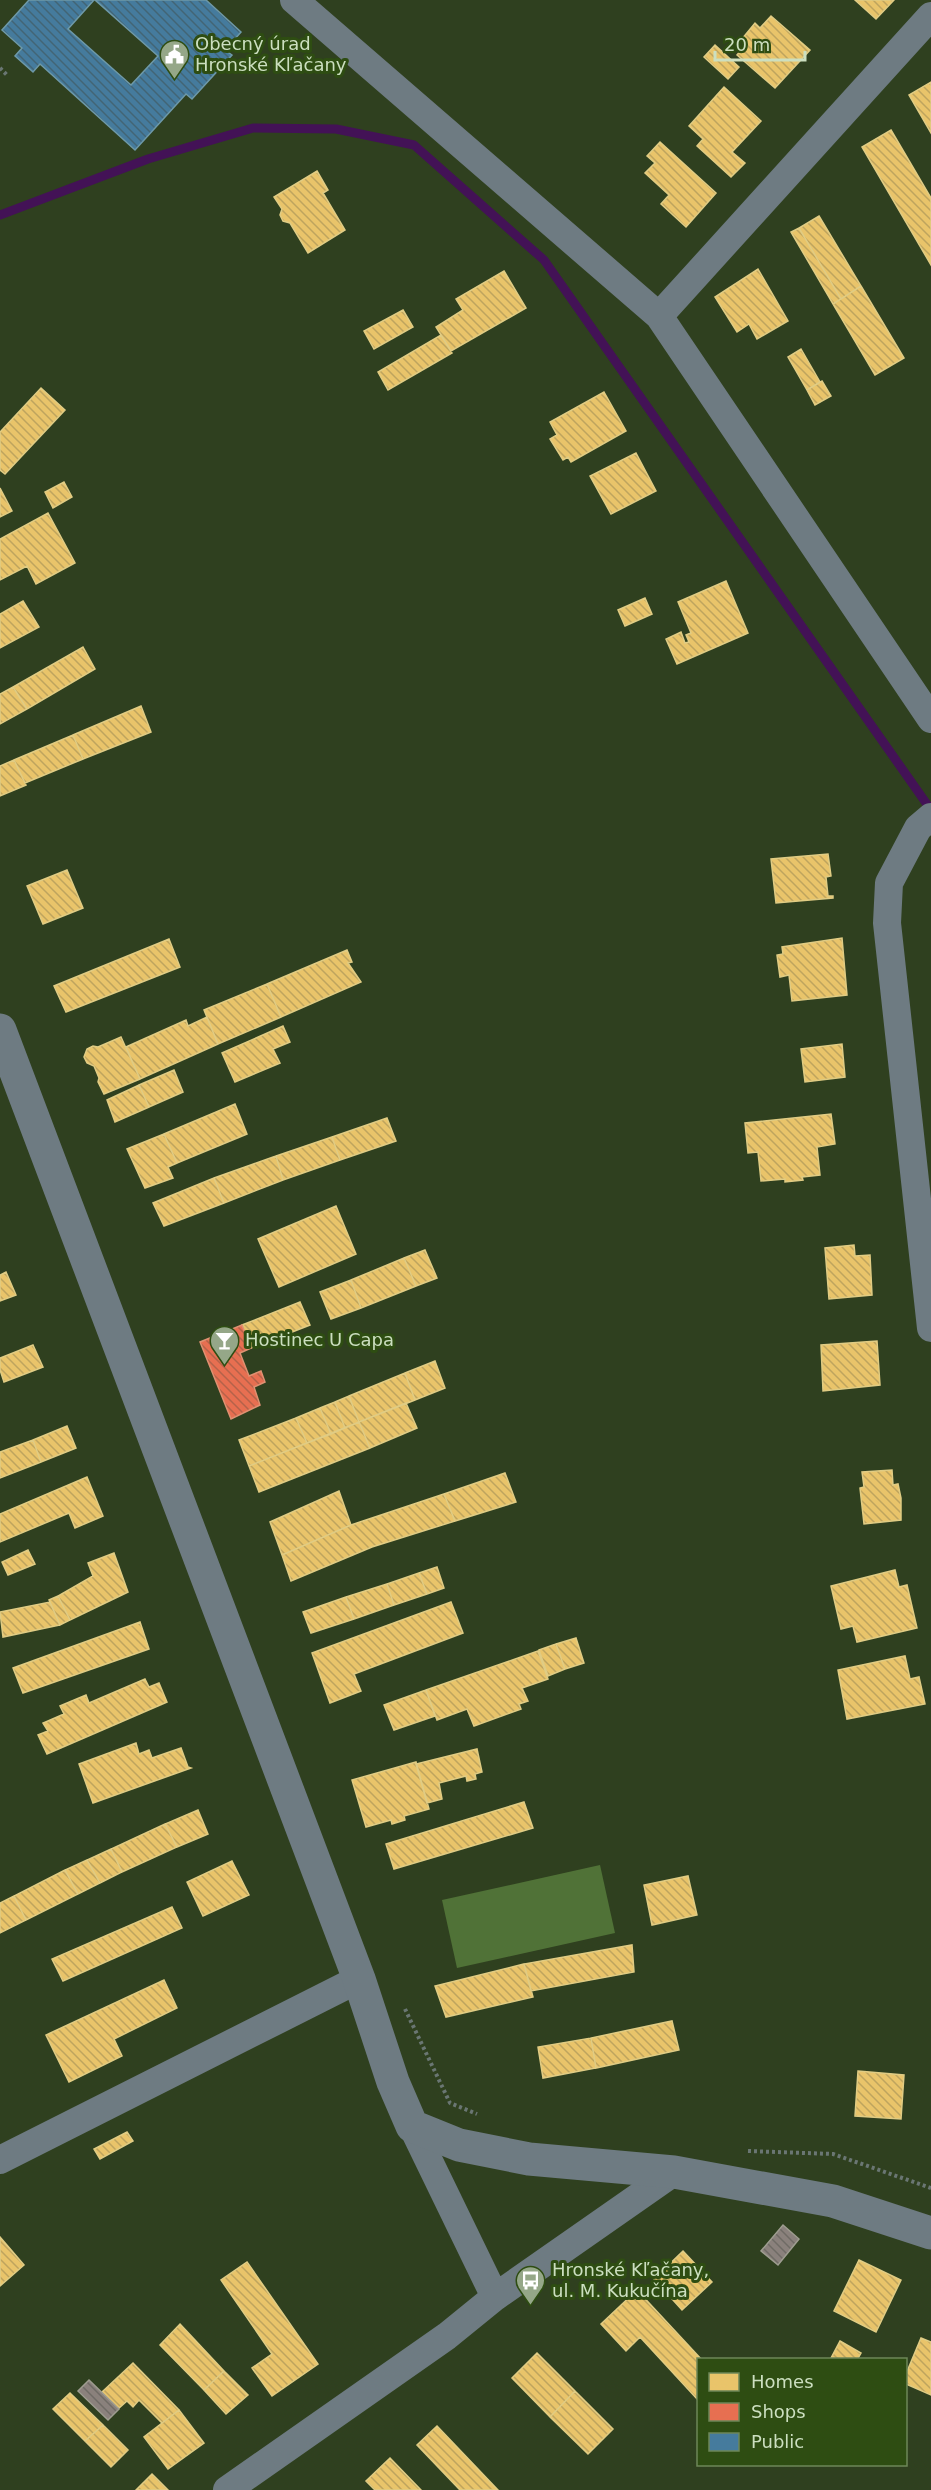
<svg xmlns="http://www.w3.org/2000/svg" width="931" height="2490" viewBox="0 0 931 2490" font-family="'DejaVu Sans',sans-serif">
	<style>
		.pitch { fill: #507237 }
		.homes { fill: url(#homes-back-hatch); stroke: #e0cc84; stroke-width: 1.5 }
		.shops { fill: url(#shops-back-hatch); stroke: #df9172; stroke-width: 1.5 }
		.public { fill: url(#public-back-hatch); stroke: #6e99a8; stroke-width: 1.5 }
		.industry { fill: url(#industry-back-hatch); stroke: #9e9d90; stroke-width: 1.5 }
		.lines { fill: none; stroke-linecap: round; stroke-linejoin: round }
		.stream { stroke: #431256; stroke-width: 9 }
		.path { stroke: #6a7673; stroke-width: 4; stroke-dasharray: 3 3; stroke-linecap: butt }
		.minor { stroke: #6e7b82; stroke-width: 28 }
		.tertiary { stroke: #6e7b82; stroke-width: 33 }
		.labels { text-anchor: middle; stroke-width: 6; stroke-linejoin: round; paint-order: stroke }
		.poi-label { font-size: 18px; fill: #ccdfc0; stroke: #2e4d12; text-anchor: start }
	</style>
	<defs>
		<pattern id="homes-back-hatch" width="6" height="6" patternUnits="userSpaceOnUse" patternTransform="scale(1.5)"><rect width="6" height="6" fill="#e9c46a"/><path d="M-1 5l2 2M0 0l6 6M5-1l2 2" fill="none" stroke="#bea45e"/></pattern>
		<pattern id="shops-back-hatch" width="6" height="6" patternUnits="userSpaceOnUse" patternTransform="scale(1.5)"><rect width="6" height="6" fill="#e76f51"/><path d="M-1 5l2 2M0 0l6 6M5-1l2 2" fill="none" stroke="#b4624a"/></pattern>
		<pattern id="public-back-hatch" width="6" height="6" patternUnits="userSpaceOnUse" patternTransform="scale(1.5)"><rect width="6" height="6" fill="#457b9d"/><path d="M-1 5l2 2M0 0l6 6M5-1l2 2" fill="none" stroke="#426575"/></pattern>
		<pattern id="industry-back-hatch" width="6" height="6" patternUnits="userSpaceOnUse" patternTransform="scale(1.5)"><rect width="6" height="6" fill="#8a817c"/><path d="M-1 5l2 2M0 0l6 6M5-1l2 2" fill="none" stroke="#6f6b65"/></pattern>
	</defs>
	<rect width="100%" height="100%" fill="#2f401f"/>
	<!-- pitch -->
	<path class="pitch" d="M600,1865L615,1933L457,1968L442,1900Z"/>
	<!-- homes -->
	<path class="homes" d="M855,0H894L876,19Z
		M771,16L810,50L775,88L737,55L747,43L742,39L755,23L760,28Z
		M715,45L739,67L728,79L704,57Z
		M931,82V133L909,95Z
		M724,87L761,121L732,152L745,163L731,177L697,146L703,139L689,126Z
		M891,130L931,198V265L862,147Z
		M660,142L716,193L686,227L661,204L669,195L645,173L655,163L647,156Z
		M317,171L328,190L323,193L345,230L308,253L290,223L283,221L280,215L282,209L274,197Z
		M819,216L861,286L841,299L799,228Z
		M799,228L841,299L833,304L791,232Z
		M758,269L788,321L757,339L749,324L737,332L715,297Z
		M504,271L526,308L451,351L436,327L463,310L456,299Z
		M861,286L904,358L875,375L833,304Z
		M403,310L413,327L374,349L364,331Z
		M441,335L452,353L388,390L378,372Z
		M801,349L820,382L807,390L788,357Z
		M822,381L831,396L815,405L807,390Z
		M41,388L65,410L5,474L0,470V432Z
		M604,392L626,431L571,462L568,457L563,460L550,439L557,435L550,422Z
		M636,453L656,491L611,514L590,476Z
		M64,482L72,497L53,508L45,492Z
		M0,488L12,511L0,517Z
		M48,513L75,563L36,584L27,566L0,580V539Z
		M726,581L748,633L677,664L666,639L681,632L685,643L689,642L686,635L691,633L678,602Z
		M645,598L652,614L625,626L618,610Z
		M23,601L39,627L0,648V614Z
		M83,647L95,669L27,709L13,687Z
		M13,687L27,709L0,724V694Z
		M141,706L151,732L83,759L73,735Z
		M73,735L83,759L25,783L14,760Z
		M14,760L26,785L0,796V766Z
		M828,854L831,876L826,877L828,896H833V898L776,903L771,859Z
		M67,870L83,908L43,924L27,886Z
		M842,938L847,995L792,1001L789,975L780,977L777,955L783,954L782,947Z
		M169,939L180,967L66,1012L54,986Z
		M347,950L352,962L348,963L361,982L281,1017L267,984Z
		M267,984L281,1017L218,1044L204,1010Z
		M207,1017L218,1044L140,1079L126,1047L186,1020L188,1026Z
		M283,1026L290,1042L273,1049L280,1063L235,1082L222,1053Z
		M121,1037L140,1079L104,1094L98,1082L99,1078L94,1066L87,1063L84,1057L87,1049L93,1046L98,1047Z
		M842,1044L845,1077L805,1082L801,1049Z
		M174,1070L183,1092L149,1107L139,1085Z
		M139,1085L149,1107L115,1122L107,1100Z
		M235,1104L247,1134L177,1163L164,1134Z
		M831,1114L835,1144L817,1147L820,1175L802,1177L803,1180L785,1182V1179L761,1181L758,1152L748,1153L745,1123Z
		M387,1118L396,1141L340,1160L332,1137Z
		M164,1134L177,1163L168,1167L173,1178L145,1188L127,1149Z
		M332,1137L340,1160L283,1180L276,1156Z
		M276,1156L283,1180L224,1203L214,1178Z
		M214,1178L224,1203L164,1226L153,1203Z
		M336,1206L356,1254L279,1287L258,1239Z
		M854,1245L855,1256L870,1255L872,1295L829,1299L825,1248Z
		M425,1250L437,1278L416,1286L404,1258Z
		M404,1258L416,1286L361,1308L351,1280Z
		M6,1272L16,1295L0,1301V1275Z
		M351,1280L361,1308L331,1319L320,1292Z
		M300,1302L310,1325L251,1348L242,1325Z
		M877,1341L880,1385L823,1391L821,1345Z
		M33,1345L43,1367L4,1382L0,1370V1358Z
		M435,1361L445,1388L415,1400L405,1373Z
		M405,1373L415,1400L359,1422L349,1396Z
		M349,1396L359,1422L345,1428L335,1402Z
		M335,1402L345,1428L331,1434L320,1408Z
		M406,1403L417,1428L370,1448L359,1422Z
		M320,1408L331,1434L307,1443L296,1418Z
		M296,1418L307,1443L249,1466L239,1440Z
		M359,1422L370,1448L259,1492L249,1466Z
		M67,1426L76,1448L41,1462L33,1440Z
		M33,1440L41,1462L0,1478V1452Z
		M892,1470L893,1485L898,1484L901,1498V1520L864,1524L860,1488L864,1487L862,1472Z
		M505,1473L516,1502L455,1521L444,1494Z
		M87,1477L103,1516L75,1528L69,1513L0,1542V1514Z
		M339,1491L351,1525L282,1555L270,1522Z
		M444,1494L455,1521L372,1547L291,1581L282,1555L351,1525Z
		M28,1550L35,1564L8,1575L2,1562Z
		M114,1553L128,1592L70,1620L58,1596L93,1576L88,1563Z
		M437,1567L444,1588L427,1594L419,1573Z
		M895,1570L899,1587L907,1585L917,1628L857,1642L853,1626L841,1629L831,1586Z
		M419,1573L427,1594L394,1605L387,1584Z
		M387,1584L394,1605L354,1619L346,1597Z
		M58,1596L70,1620L60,1625L49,1600Z
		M346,1597L354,1619L311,1633L303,1612Z
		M50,1602L60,1625L3,1637L0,1612Z
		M451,1602L463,1633L354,1674L361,1691L330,1703L312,1653Z
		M140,1622L149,1649L23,1693L13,1668Z
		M576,1638L584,1663L565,1669L556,1644Z
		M556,1644L565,1669L548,1676L539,1650Z
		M538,1651L548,1679L522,1688L528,1701L519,1704L521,1709L474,1726L467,1709L437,1720L426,1690Z
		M905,1656L910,1679L919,1677L925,1704L847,1719L838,1670Z
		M145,1679L149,1687L159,1683L167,1702L47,1754L38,1735L48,1731L43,1723L64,1714L60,1706L86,1695L89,1703Z
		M426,1690L435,1716L394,1730L384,1705Z
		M136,1743L139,1754L149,1750L152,1758L181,1748L188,1767L191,1768L93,1803L79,1764Z
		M477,1749L482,1772L475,1774L476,1779L467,1781L466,1776L439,1783L442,1799L427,1803L416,1764Z
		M416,1762L429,1809L404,1816L405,1820L392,1824L391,1820L366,1827L352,1780Z
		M524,1802L533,1828L394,1869L386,1844Z
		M198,1810L208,1834L177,1847L165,1824Z
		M165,1824L177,1847L122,1872L111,1849Z
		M111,1849L122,1872L100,1883L87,1860Z
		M87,1860L100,1883L78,1894L65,1870Z
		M232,1861L249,1895L203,1916L187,1882Z
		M65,1870L78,1894L26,1920L14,1896Z
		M688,1876L697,1915L652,1925L644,1885Z
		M14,1896L26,1920L0,1933V1903Z
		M172,1907L182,1928L63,1981L52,1959Z
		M632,1945L634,1972L531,1991L524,1964Z
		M524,1964L533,1997L446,2017L435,1986Z
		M164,1980L177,2008L114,2039L122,2056L69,2082L46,2035Z
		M672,2021L679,2050L596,2068L591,2038Z
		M591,2038L596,2068L543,2078L538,2047Z
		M858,2071L904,2075L901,2119L855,2116Z
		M127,2132L133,2141L100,2159L94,2149Z
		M0,2237L24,2265L0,2286Z
		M683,2251L712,2282L682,2310L654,2279Z
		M859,2260L901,2280L876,2332L834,2311Z
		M247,2262L318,2364L272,2396L252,2368L272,2354L221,2280Z
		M637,2290L702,2360H698L697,2399L640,2337L626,2351L601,2324Z
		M180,2324L224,2371L204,2390L160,2345Z
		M921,2338L931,2342V2395L906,2384V2374Z
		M840,2341L861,2353L857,2360H830Z
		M537,2353L575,2391L550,2417L512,2378Z
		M133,2363L179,2410L162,2423L139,2400L133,2407L127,2401L118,2409L102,2392Z
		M224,2371L248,2395L226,2414L204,2390Z
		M575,2391L613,2429L588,2454L550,2417Z
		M70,2393L103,2425L85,2441L53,2409Z
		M179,2410L204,2443L168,2469L144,2437Z
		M103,2425L128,2450L111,2467L85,2441Z
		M437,2426L498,2490H460L417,2445Z
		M390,2458L421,2490H375L366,2481Z
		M152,2474L168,2490H136Z"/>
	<!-- shops -->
	<path class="shops" d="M242,1325L251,1348L240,1353L249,1376L261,1371L265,1382L254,1387L260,1405L231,1419L200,1342Z"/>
	<!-- public -->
	<path class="public" d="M29,0H94L68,29L131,85L158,56L95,0H206L241,32L225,50L232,55L192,99L186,94L135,150L40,64L33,72L15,56L22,48L2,30Z"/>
	<!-- industry -->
	<path class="industry" d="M783,2225L799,2239L778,2265L761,2251Z
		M89,2380L119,2409L108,2420L78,2391Z"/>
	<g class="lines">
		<!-- stream -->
		<path class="stream" d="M0,215L148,159L253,128L336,129L414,145L544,260L931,810"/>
		<!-- path -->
		<path class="path" d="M0,68L7,75
			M405,2009L450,2103L477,2114
			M748,2151L833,2154L931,2188"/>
		<!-- minor -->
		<path class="minor" d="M294,0L659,316L931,719
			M659,316L931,16
			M931,817L918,828L889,883L887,923L931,1328
			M412,2126L495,2297
			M0,2160L359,1979
			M227,2490L447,2336L495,2297L674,2172"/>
		<!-- tertiary -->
		<path class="tertiary" d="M0,1030L359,1979L393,2082L412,2126L459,2145L529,2159L674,2172L833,2201L931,2233"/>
	</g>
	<!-- icons -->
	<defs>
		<symbol id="civic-pin" viewBox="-11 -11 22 30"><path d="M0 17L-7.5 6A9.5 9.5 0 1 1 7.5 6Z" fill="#95a788" stroke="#2e4d12"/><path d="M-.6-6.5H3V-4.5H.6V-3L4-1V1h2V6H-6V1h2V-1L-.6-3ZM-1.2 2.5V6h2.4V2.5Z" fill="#fff"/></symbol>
		<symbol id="bar-pin" viewBox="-11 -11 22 30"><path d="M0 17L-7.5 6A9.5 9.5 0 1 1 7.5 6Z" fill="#95a788" stroke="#2e4d12"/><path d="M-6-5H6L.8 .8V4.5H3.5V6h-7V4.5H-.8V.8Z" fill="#fff"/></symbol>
		<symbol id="bus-pin" viewBox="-11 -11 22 30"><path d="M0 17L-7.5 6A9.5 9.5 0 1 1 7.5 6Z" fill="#95a788" stroke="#2e4d12"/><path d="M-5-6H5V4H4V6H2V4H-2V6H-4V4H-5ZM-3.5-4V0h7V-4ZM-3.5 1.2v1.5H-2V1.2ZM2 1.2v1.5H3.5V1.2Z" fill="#fff"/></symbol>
	</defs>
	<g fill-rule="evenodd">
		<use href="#civic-pin" x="158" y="38" width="33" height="45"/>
		<use href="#bar-pin" x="208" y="1324" width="33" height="45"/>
		<use href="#bus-pin" x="514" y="2264" width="33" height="45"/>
	</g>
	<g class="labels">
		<!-- poi labels -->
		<g class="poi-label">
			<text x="195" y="50">Obecný úrad<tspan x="195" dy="21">Hronské Kľačany</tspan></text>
			<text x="245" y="1346">Hostinec U Capa</text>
			<text x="552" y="2276">Hronské Kľačany,<tspan x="552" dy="21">ul. M. Kukučína</tspan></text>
		</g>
	</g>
	<!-- legend -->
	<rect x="697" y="2358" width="210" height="108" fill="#2e4d12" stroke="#6d8758" stroke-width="1.5"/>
	<rect x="709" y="2373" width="30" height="18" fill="#e9c46a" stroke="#6d8758" stroke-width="1.5"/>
	<text x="751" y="2388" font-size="18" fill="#ccdfc0">Homes</text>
	<rect x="709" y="2403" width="30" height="18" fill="#e76f51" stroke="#6d8758" stroke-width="1.5"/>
	<text x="751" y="2418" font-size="18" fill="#ccdfc0">Shops</text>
	<rect x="709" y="2433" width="30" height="18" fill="#457b9d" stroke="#6d8758" stroke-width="1.5"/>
	<text x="751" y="2448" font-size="18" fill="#ccdfc0">Public</text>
	<!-- scale -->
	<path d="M715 51v9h90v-9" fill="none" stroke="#ccdfc0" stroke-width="3"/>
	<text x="724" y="51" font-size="18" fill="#ccdfc0" stroke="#2e4d12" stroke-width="4.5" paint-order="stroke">20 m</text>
</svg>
